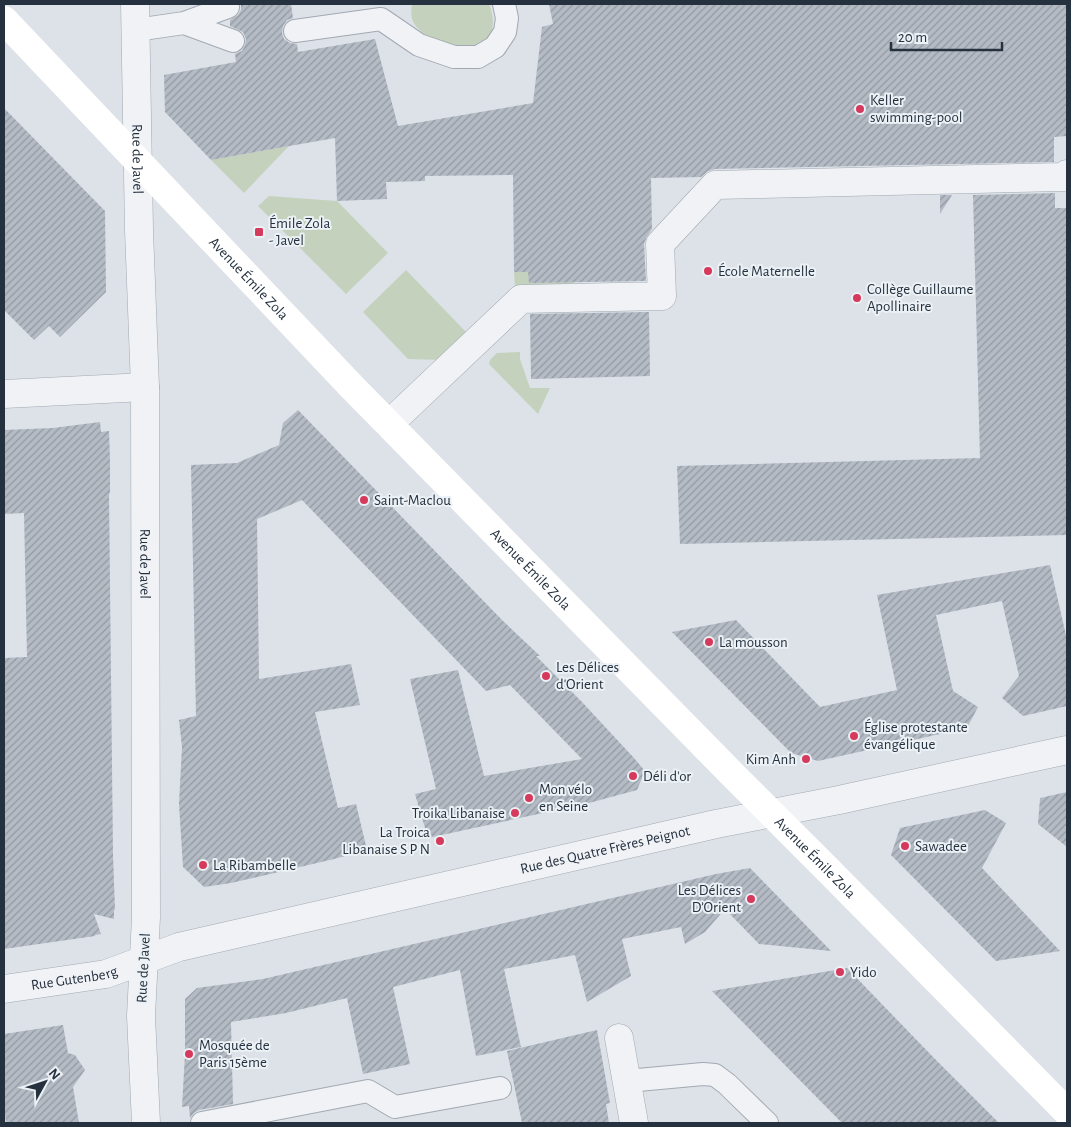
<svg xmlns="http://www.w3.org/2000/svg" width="1071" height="1127" viewBox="0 0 1071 1127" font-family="'Alegreya Sans',sans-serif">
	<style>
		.grass { fill: #c4d2bd }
		.building { fill: url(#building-hatch) }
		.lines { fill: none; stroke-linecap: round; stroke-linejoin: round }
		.lane-casing { stroke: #a2a9b2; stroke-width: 24 }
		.street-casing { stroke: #a2a9b2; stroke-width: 29 }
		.lane { stroke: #f0f2f6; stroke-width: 22 }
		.street { stroke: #f0f2f6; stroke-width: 28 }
		.secondary { stroke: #fff; stroke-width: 28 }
		.poi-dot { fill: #d5395c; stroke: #ecf1f5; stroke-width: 2 }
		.labels { text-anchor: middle; stroke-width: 4; stroke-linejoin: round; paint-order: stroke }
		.poi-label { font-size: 15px; fill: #25313f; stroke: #ecf1f5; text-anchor: start }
		.street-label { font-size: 15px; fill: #25313f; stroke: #ecf1f5 }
	</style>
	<defs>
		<pattern id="building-hatch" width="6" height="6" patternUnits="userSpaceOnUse" patternTransform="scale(1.25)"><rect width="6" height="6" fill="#b4bbc5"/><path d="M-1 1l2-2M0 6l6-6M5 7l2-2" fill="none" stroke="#9299a1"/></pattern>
	</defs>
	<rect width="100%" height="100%" fill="#dde2e8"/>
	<!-- grass -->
	<path class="grass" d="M412,4H489C494,16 496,33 484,43C480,46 474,48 469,51C451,45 420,40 412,19C411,14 411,9 412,4Z
		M289,146L244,193L211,160Z
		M269,196L337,201L388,253L346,294L258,206Z
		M406,270L468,334L442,360L408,359L363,312Z
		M574,271V282L570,285L515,287L514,272Z
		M520,352V359L530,388H550L538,414L489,364L490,360L497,353Z"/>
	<!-- building -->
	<path class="building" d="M241,4H291L293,18L287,20L283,26L282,33L284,39L290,43L297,44L298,52L375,39L398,126L533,103L542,27L553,24L549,4H1067V136L1054,137V162L715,169L708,171L701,177L651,178L652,229L646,238L644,244L646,281L529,283L528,272H514L513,175L425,176V181L386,182L387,199L337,201L335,138L211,160L165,112L164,75L236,62L235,54L242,51L245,45L246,39L243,32L230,26V20L238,15L241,10Z
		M4,108L105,211L106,292L60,337L49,326L34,340L4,310Z
		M1055,193V208H1067V535L680,544L677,466L980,458L973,195Z
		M940,195H952L940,214Z
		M649,312L650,376L531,379L530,314Z
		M298,410L503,621L540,656H536L582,702L634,758L645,771L637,790L589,803L428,838L415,794L436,789L410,679L458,670L484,776L582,759L510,685L486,691L302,500L257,519L259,679L351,664L360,705L315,712L338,808L356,804L367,850L334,859L231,883L204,887L183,867L179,804L182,747L179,720L196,716L191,465L237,463L279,445L283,423Z
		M100,422L101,432L109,431L110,461V494L109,493L113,855L115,910H114V919L94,914L101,934L95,935V936L4,949V658L27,657L24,513L4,514V430L53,428Z
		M1050,565L1067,640V706L1023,716L1002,698L1019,676L1002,601L936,615L953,691L978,707L967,728L818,761L791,753L672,632L736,620L820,707L897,690L877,595Z
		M1067,792V847L1038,824L1040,798Z
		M985,810L1006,823L982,868L1060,951L996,961L891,855L900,828Z
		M750,868L831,951L759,944L725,909L705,932L685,944L681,927L622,939L631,976L587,1002L575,955L504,969L521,1047L476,1056L460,970L393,987L410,1064L363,1074L347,998L286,1013L231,1022L233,1104L199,1110L194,1113L190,1118L189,1106L182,1107L185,1054V999L197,988L263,979L716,874Z
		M847,968L935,1059L999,1123H842L712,991Z
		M63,1025L68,1053L75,1055L85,1070L73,1087L79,1123H6L4,1108V1034Z
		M597,1030L610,1103L606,1104L609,1123H522L507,1051Z"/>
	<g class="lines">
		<defs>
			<path id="lane" d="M228,7L184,23L233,41
				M136,30L184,23
				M295,31L381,19L419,45L454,57H478L495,47L505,32L507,18L504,4
				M627,1081L703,1074L715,1075L727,1084L767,1123
				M202,1123L368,1091L395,1107L500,1088"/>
			<g id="street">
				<path id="s1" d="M135,4L139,230L145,387L146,917L141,1016L146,1123"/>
				<path d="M4,394L145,387"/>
				<path d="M389,424L521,299L662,296L660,244L715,185L1064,177L1067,174"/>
				<path id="s2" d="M4,989L106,974L179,947L716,824L839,800L1067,750"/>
				<path d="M619,1038L634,1123"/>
			</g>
		</defs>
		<!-- lane casing -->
		<use href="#lane" class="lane-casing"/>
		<!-- street casing -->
		<use href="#street" class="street-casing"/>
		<!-- lane -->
		<use href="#lane" class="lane"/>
		<!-- street -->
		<use href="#street" class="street"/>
		<!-- secondary -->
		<path class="secondary" id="s3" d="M4,20L352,387L731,773L828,870L1067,1112"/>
	</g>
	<!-- markers -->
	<g class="poi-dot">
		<circle cx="860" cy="109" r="5"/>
		<rect x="254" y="227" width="10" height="10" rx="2.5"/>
		<circle cx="708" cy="271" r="5"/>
		<circle cx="857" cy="298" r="5"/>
		<circle cx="364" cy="500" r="5"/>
		<circle cx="709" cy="642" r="5"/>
		<circle cx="546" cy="676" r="5"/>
		<circle cx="854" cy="736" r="5"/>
		<circle cx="806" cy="759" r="5"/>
		<circle cx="633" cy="776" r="5"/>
		<circle cx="529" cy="798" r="5"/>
		<circle cx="515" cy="813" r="5"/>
		<circle cx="440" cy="841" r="5"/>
		<circle cx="905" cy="846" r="5"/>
		<circle cx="203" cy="865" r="5"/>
		<circle cx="751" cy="899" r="5"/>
		<circle cx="840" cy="972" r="5"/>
		<circle cx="189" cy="1054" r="5"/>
	</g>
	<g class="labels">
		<!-- poi labels -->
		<g class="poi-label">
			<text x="870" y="105">Keller<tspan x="870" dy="17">swimming-pool</tspan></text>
			<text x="269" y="228">Émile Zola<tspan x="269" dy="17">- Javel</tspan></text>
			<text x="718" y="276">École Maternelle</text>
			<text x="867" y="294">Collège Guillaume<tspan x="867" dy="17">Apollinaire</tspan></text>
			<text x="374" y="505">Saint-Maclou</text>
			<text x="719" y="647">La mousson</text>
			<text x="556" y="672">Les Délices<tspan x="556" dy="17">d'Orient</tspan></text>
			<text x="864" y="732">Église protestante<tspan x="864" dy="17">évangélique</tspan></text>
			<text x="796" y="764" text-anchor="end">Kim Anh</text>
			<text x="643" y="781">Déli d'or</text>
			<text x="539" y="794">Mon vélo<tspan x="539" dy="17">en Seine</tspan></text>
			<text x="505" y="818" text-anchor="end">Troika Libanaise</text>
			<text x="430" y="837" text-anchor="end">La Troica<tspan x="430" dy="17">Libanaise S P N</tspan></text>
			<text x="915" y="851">Sawadee</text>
			<text x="213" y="870">La Ribambelle</text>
			<text x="741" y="895" text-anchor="end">Les Délices<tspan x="741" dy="17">D’Orient</tspan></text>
			<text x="850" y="977">Yido</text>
			<text x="199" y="1050">Mosquée de<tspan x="199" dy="17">Paris 15ème</tspan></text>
		</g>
		<!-- street labels -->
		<g class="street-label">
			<text dy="5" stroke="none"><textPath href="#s1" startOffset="155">Rue de Javel</textPath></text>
			<text dy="5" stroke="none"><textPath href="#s3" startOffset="356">Avenue Émile Zola</textPath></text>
			<text dy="5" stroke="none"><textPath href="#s1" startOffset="560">Rue de Javel</textPath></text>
			<text dy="5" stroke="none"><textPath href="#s3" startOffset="761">Avenue Émile Zola</textPath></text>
			<text dy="5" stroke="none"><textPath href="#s2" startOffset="618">Rue des Quatre Frères Peignot</textPath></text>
			<text dy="5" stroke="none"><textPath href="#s3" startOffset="1166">Avenue Émile Zola</textPath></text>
			<text transform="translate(143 968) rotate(-87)" y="5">Rue de Javel</text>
			<text dy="5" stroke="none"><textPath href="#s2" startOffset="71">Rue Gutenberg</textPath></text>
		</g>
	</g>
	<!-- border -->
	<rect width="1071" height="1127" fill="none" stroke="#25313f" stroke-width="10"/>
	<!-- north arrow -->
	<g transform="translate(45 1082) rotate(50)" stroke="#ecf1f5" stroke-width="4" paint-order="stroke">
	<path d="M0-4L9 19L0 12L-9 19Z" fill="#25313f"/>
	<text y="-8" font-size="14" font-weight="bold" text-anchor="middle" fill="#25313f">N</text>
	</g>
	<!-- scale -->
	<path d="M891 42v8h111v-8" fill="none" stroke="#25313f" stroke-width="2.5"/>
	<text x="898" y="42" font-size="15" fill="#25313f" stroke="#ecf1f5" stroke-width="4" paint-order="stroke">20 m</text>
</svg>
